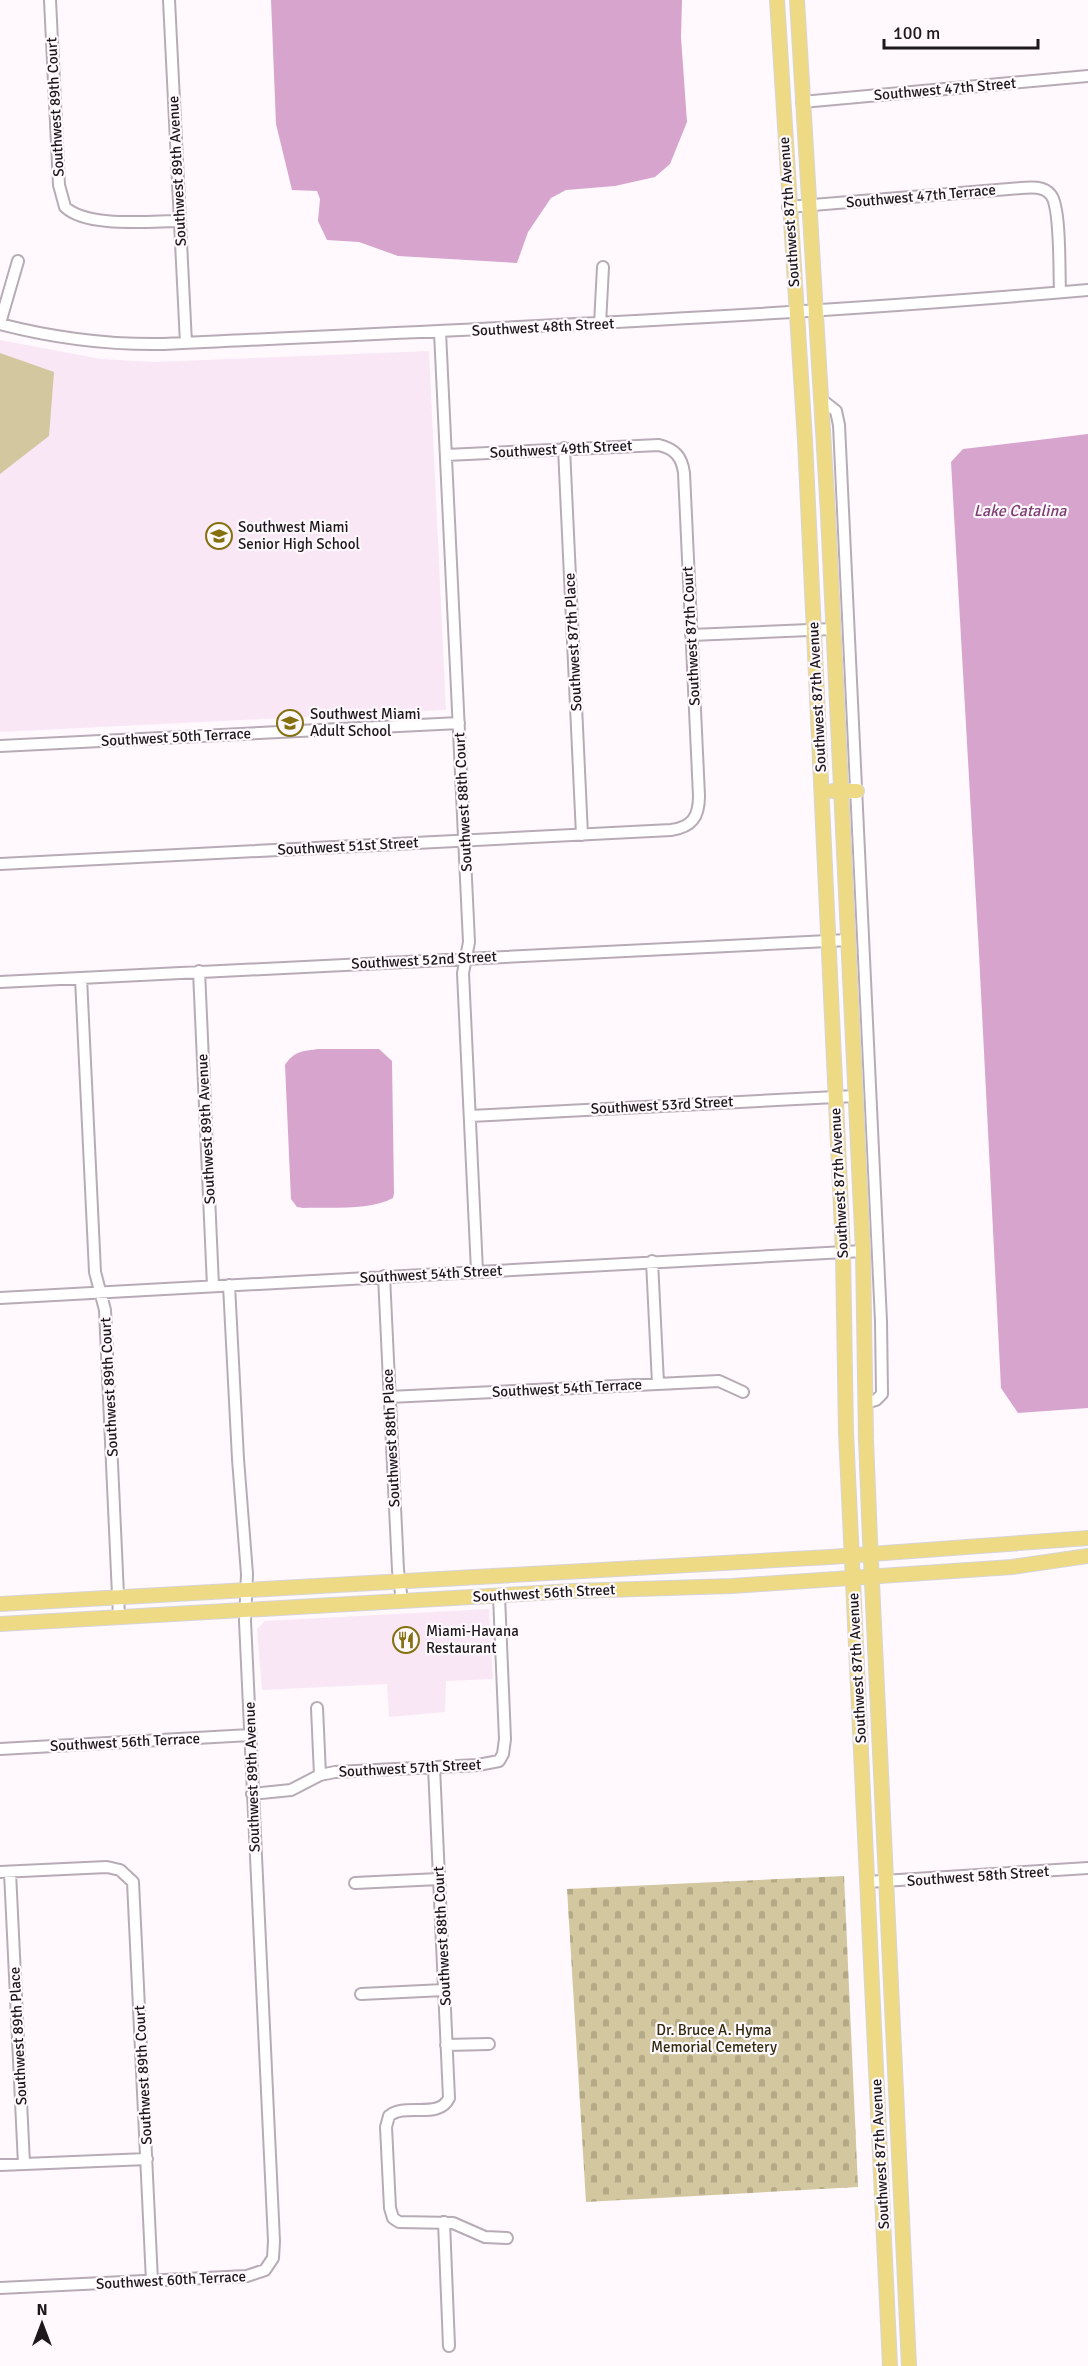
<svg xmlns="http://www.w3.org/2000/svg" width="1088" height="2366" viewBox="0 0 1088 2366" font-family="Signika,sans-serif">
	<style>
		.built { fill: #f9e7f5 }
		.grass { fill: #d2c79f }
		.cemetery { fill: url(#cemetery-stones) }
		.water { fill: #d7a4ce }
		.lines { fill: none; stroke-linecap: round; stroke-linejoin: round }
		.minor-casing { stroke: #b7acb5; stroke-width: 14 }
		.major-casing { stroke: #d6d5d6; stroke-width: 16 }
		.minor { stroke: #fff; stroke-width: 10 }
		.major { stroke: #eeda84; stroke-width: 14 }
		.labels { text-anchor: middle; stroke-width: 4.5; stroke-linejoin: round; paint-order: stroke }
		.street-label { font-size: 15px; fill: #1c181b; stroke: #fff8fd }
		.poi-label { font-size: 15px; fill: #1c181b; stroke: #fff8fd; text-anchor: start }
		.park-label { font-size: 15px; fill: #312a0e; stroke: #fff8fd }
		.water-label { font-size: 16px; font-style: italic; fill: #7b3d72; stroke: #fff8fd }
	</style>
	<defs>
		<pattern id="cemetery-stones" width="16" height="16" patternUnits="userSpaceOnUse" patternTransform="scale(1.5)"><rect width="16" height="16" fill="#d2c79f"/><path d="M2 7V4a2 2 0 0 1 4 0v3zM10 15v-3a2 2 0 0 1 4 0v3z" fill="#b4aa88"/></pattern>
	</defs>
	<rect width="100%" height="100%" fill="#fff8fd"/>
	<!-- built -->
	<path class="built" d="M0,340L101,359L153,362L429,351L446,710L0,732Z
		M489,1609L493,1679L446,1681L445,1712L389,1717L387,1684L262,1690L257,1629L265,1621Z"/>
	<!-- grass -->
	<path class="grass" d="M0,353L54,372L49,436L0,474Z"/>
	<!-- cemetery -->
	<path class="cemetery" d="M844,1876L858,2187L586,2202L567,1889Z"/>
	<!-- water -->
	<path class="water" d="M271,0H682L681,37L687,122L670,164L655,177L615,186L566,190L551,198L528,232L517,263L398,256L359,242L327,240L318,221L320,199L317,191L292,190L276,124Z
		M1088,434V1408L1018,1413L1001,1388L979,953L951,462L963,449Z
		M319,1049H379L392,1061L394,1193L393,1198C370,1211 329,1207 303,1208L297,1207L291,1199L285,1065C294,1051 303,1051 319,1049Z"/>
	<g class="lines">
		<defs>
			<path id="minor" d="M50,0L59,185L65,207C87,228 150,221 180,221
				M169,0L186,343
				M802,102L1088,76
				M788,207L1021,188C1031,187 1044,186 1051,195C1061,208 1059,273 1060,292
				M0,323L18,261
				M0,324C54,338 108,345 164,344C472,329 780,317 1088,290
				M600,324L603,267
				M440,332L469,942L463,973L477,1271
				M822,400L836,411L839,425L881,1321L882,1394L876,1400L865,1403
				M564,448L582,835
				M691,635L833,629
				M0,746L459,723
				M0,864L671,830C692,827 699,817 699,796L684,473C682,457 675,449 659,445L446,455
				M199,971L213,1286
				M81,978L95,1272L105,1310L119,1617
				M0,982L848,940
				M470,1116L855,1096
				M652,1261L658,1383
				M384,1276L398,1570L402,1601
				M0,1298L863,1251
				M389,1397L719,1381L743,1392
				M317,1708L320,1775
				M0,1749L250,1735
				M434,1767L449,2098C439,2120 405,2102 389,2116L386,2127L390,2208L393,2218L399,2222L453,2223L485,2237L507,2238
				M252,1794L291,1790L320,1775L335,1772L478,1765L499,1761L503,1754L505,1739L499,1596
				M0,1872L107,1867L120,1870L133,1882L152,2281
				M10,1872L24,2164
				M867,1882L1088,1868
				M355,1883L439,1879
				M361,1994L444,1990
				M446,2045L489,2044
				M0,2165L147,2159
				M444,2222L449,2346
				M0,2288L247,2276L265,2270L273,2258L274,2241L245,1621L247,1574L238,1459L229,1285"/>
			<path id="major" d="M777,0L805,440L843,1252L846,1433L890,2366
				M797,0L828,514L863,1251L866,1440L870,1540L909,2366
				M833,791H857
				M0,1604L830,1557L1088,1538
				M0,1624L574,1591L732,1586L1012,1567L1088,1556"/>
		</defs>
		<!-- minor casing -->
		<use href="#minor" class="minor-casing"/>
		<!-- major casing -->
		<use href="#major" class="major-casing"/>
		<!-- minor -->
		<use href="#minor" class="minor"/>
		<!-- major -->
		<use href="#major" class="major"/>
	</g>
	<!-- icons -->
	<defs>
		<symbol id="school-ring" viewBox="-11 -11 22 22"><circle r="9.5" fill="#fff8fd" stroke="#857010" stroke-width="1.5"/><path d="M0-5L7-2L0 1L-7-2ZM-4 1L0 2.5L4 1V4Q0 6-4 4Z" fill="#857010"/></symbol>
		<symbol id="restaurant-ring" viewBox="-11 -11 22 22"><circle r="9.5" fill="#fff8fd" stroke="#857010" stroke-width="1.5"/><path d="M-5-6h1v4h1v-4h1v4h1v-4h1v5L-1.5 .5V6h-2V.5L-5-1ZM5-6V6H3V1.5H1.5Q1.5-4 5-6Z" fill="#857010"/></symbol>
	</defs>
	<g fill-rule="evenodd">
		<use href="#school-ring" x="204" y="521" width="30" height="30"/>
		<use href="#school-ring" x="275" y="708" width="30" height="30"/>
		<use href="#restaurant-ring" x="391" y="1625" width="30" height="30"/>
	</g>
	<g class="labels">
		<!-- street labels -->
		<g class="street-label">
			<text transform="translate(945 89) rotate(-5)" y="5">Southwest 47th Street</text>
			<text transform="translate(55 107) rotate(-93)" y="5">Southwest 89th Court</text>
			<text transform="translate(177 171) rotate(-93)" y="5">Southwest 89th Avenue</text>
			<text transform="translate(921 196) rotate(-5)" y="5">Southwest 47th Terrace</text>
			<text transform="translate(789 212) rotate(-94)" y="5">Southwest 87th Avenue</text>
			<text transform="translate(543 327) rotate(-3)" y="5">Southwest 48th Street</text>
			<text transform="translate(561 449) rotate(-3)" y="5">Southwest 49th Street</text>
			<text transform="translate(691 636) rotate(-93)" y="5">Southwest 87th Court</text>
			<text transform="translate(573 642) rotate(-93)" y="5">Southwest 87th Place</text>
			<text transform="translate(817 697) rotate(-93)" y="5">Southwest 87th Avenue</text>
			<text transform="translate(176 737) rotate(-3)" y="5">Southwest 50th Terrace</text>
			<text transform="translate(463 802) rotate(-93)" y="5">Southwest 88th Court</text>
			<text transform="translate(348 846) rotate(-3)" y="5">Southwest 51st Street</text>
			<text transform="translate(424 960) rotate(-3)" y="5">Southwest 52nd Street</text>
			<text transform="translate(662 1105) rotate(-3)" y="5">Southwest 53rd Street</text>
			<text transform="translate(206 1129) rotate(-93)" y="5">Southwest 89th Avenue</text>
			<text transform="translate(839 1183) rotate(-93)" y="5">Southwest 87th Avenue</text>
			<text transform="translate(431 1274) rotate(-3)" y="5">Southwest 54th Street</text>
			<text transform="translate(109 1387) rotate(-93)" y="5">Southwest 89th Court</text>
			<text transform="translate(567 1388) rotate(-3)" y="5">Southwest 54th Terrace</text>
			<text transform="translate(391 1438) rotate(-93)" y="5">Southwest 88th Place</text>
			<text transform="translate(544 1593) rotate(-3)" y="5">Southwest 56th Street</text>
			<text transform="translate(857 1668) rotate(-93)" y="5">Southwest 87th Avenue</text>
			<text transform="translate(125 1742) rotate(-3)" y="5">Southwest 56th Terrace</text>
			<text transform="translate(410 1768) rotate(-3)" y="5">Southwest 57th Street</text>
			<text transform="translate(252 1777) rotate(-92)" y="5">Southwest 89th Avenue</text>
			<text transform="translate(978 1876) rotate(-4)" y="5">Southwest 58th Street</text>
			<text transform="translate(442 1936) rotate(-93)" y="5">Southwest 88th Court</text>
			<text transform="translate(18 2036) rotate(-93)" y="5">Southwest 89th Place</text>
			<text transform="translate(143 2075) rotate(-93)" y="5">Southwest 89th Court</text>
			<text transform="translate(880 2154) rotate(-93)" y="5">Southwest 87th Avenue</text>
			<text transform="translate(171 2280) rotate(-3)" y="5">Southwest 60th Terrace</text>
		</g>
		<!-- poi labels -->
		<g class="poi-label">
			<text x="238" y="532">Southwest Miami<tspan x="238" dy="17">Senior High School</tspan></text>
			<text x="310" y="719">Southwest Miami<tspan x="310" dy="17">Adult School</tspan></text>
			<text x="426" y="1636">Miami-Havana<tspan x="426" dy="17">Restaurant</tspan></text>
		</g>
		<!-- park labels -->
		<g class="park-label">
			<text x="714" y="2035">Dr. Bruce A. Hyma<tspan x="714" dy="17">Memorial Cemetery</tspan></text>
		</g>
		<!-- water labels -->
		<g class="water-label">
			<text x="1020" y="516">Lake Catalina</text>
		</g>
	</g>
	<!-- north arrow -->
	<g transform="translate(42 2324)" stroke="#fff8fd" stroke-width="4.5" paint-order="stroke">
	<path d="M0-4.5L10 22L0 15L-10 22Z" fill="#1c181b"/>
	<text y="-9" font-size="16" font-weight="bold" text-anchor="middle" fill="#1c181b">N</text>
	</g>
	<!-- scale -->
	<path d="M884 39v9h154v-9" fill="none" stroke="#1c181b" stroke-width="3"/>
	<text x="893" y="39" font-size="18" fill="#1c181b" stroke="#fff8fd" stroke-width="4.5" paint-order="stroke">100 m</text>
</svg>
